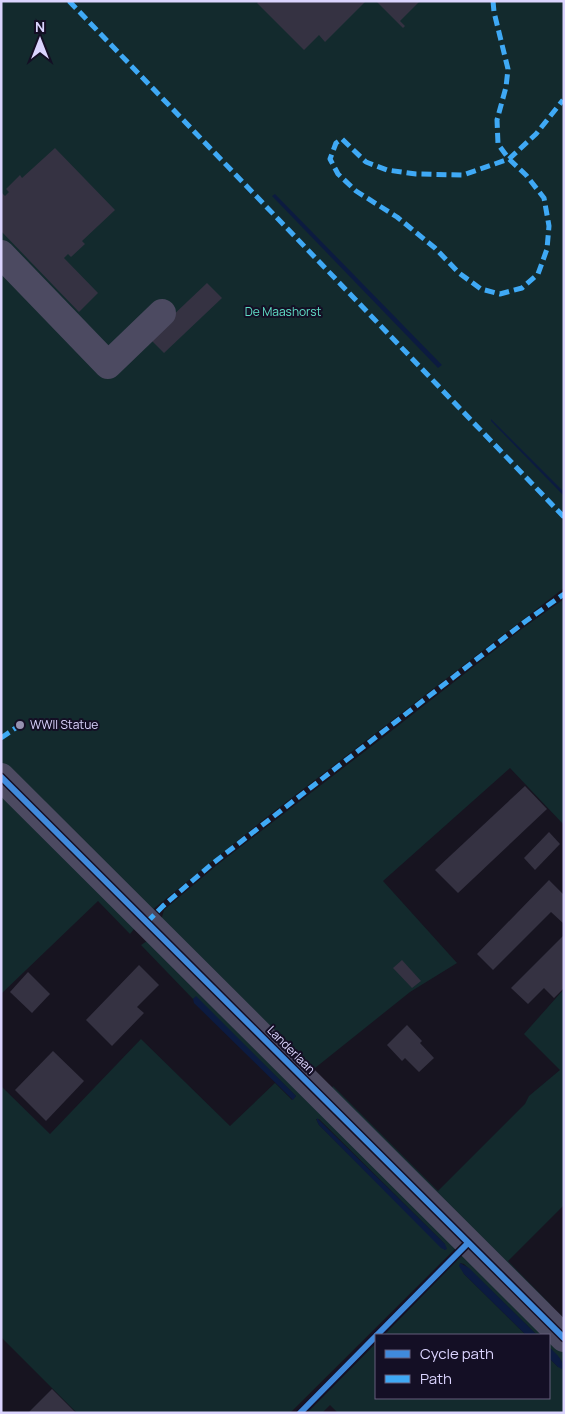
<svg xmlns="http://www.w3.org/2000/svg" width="565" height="1414" viewBox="0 0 565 1414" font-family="Manrope,sans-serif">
	<rect width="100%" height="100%" fill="#171420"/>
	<g fill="#132a2d" fill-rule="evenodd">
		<polygon points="1,1 564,1 564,588 263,820 152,910 1,769"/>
		<polygon points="564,599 564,825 510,768 383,881 457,963 410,992 315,1068 311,1068 159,928 164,910 217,865 390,732 523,628"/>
		<polygon points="1,786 138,924 130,934 98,901 1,994"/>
		<path d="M147 941 458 1246 290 1413H77L1 1337V1086L50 1134 141 1039 230 1126 275 1083 292 1100 296 1096 196 997 193 999 141 945ZM316 1119H319L445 1244V1250L319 1125Z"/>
		<polygon points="564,989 564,1205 508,1261 551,1305 538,1304 331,1090 333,1086 438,1191 525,1104 529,1096 560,1070 524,1034"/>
		<polygon points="464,1253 564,1347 564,1413 338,1413 330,1405 322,1413 307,1413 376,1343 376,1398 549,1398 549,1358 558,1367 562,1362 549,1347 549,1335 537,1335 464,1264 460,1263 464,1274 526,1335 384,1335"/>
	</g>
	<g fill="#0c1b40">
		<polygon points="275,194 442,365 438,368 272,196"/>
		<polygon points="491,419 564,492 564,496 491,421"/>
		<polygon points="196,996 296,1096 293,1100 194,1003 193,999"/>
		<polygon points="317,1118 445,1244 447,1249 445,1250 441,1248 319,1125 317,1121"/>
		<polygon points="460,1263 469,1268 537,1335 526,1335 464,1274 459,1266"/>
		<path d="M549 1347C555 1353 565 1360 562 1369L558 1367 549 1358Z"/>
	</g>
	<g fill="#353242">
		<polygon points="259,1 366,1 325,42 319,35 304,50 257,3"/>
		<polygon points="376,1 420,1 400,21 405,26 403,28"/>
		<polygon points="55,148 115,210 82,241 85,244 71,257 68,254 64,258 98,293 79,312 1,231 1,192 5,196 9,192 6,189 20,175 22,178"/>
		<polygon points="207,283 222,298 164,353 149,338"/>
		<polygon points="525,786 547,809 458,893 435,870"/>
		<polygon points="549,832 560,844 535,870 524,858"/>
		<polygon points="549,880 564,895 564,924 551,912 493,970 477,954"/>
		<polygon points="564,935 564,988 554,998 544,988 528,1004 511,988"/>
		<polygon points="402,960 421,981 412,988 393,968"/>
		<polygon points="139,965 159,985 137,1007 144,1013 112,1046 86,1020"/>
		<polygon points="28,972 50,994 32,1013 10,992"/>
		<polygon points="407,1025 422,1041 420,1043 434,1058 419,1072 405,1058 402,1061 387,1045"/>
		<polygon points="53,1051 84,1081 46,1121 15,1090"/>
		<polygon points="52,1389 76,1413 28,1413"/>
	</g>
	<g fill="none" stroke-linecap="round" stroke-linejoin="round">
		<g stroke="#4c4a61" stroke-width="28">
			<polyline points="1,254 108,365 162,313"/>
			<polyline points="1,777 564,1338"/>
		</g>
		<g stroke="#3fa9f5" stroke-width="5" stroke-dasharray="10 5" stroke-linecap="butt">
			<polyline points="69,1 564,517"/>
			<polyline points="493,1 494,12 508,69 506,87 497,120 498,144 509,159 526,175 544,198 549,226 547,249 538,274 522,288 500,294 481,289 459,273 435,248 397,217 356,191 338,174 330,159 336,143 342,139 366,162 387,170 416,174 463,175 509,159 536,134 563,100"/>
			<polyline points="1,738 20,725"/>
			<polyline points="147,922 163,906 212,864 526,621 564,594"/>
		</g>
		<defs>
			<g id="cycleway">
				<polyline points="1,777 564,1338"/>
				<polyline points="377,1335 468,1243"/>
				<polyline points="300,1413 376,1336"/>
			</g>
		</defs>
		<use href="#cycleway" stroke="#140f25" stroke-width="9"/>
		<use href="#cycleway" stroke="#408adc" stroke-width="6"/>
	</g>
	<circle fill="#9691b0" stroke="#140f25" stroke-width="2" cx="20" cy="725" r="5"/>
	<g text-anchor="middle" stroke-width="4" stroke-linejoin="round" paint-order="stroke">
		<g font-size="12" fill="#60dec6" stroke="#140f25">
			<text x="283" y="316">De Maashorst</text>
		</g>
		<g font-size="12" fill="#dbd4fe" stroke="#140f25" text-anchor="start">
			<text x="30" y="729">WWII Statue</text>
		</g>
		<g font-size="12" fill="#dbd4fe" stroke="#140f25">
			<text transform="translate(291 1050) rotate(45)" y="4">Landerlaan</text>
		</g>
	</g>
	<rect width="565" height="1414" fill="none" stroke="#dbd4fe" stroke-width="5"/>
	<rect x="375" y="1334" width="175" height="65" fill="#140f25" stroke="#645e7c"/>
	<rect x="385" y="1350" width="25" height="8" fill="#408adc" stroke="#645e7c"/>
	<text x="420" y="1359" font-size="15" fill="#dbd4fe">Cycle path</text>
	<rect x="385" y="1375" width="25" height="8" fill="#3fa9f5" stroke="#645e7c"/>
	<text x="420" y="1384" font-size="15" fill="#dbd4fe">Path</text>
	<g transform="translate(40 40)" stroke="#140f25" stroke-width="4" paint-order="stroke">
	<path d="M0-4L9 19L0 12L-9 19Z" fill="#dbd4fe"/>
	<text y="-8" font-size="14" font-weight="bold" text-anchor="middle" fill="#dbd4fe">N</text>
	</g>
</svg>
